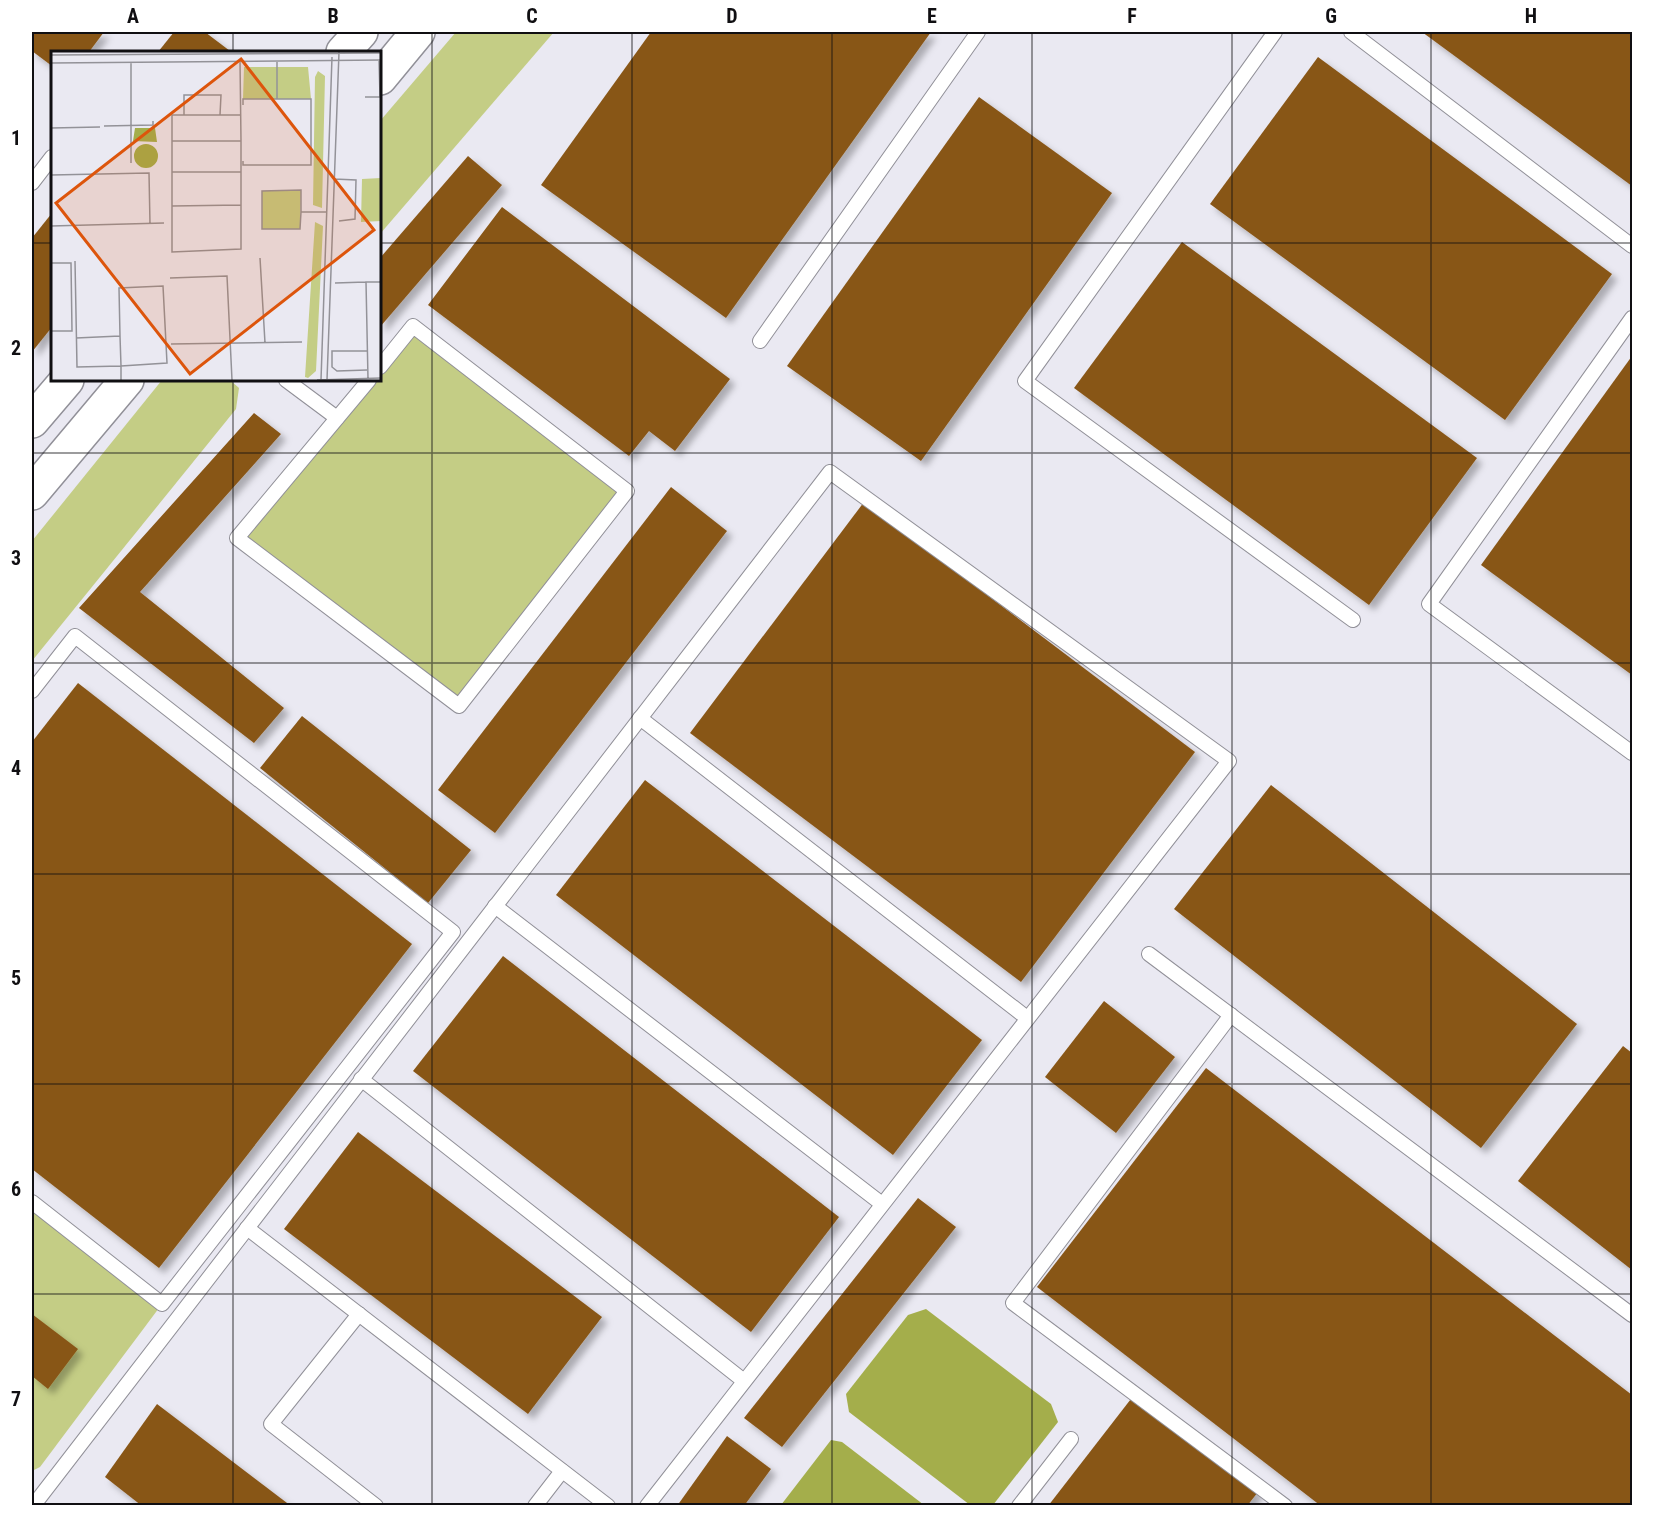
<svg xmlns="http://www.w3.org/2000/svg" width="1664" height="1537" viewBox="0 0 1664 1537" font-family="'Roboto Condensed',sans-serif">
	<defs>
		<filter id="shadow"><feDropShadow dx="5.5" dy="5.5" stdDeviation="3" flood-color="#0004"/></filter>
	</defs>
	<rect width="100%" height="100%" fill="#eae9f2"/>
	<g fill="#c4cd85">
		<polygon points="456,32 554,32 380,234 380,121"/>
		<polygon points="413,326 627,491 459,706 237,538 369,380 380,380 380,367"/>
		<polygon points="162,380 230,380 239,388 236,409 32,661 32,541"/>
		<polygon points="32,1202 162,1304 40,1467 32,1471"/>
	</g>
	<g fill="#a4ae4b">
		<polygon points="926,1309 1051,1404 1058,1422 993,1505 970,1505 849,1412 846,1394 908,1315"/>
		<polygon points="831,1440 842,1442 924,1505 781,1505"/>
	</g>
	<g fill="#885618" filter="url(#shadow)">
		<polygon points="32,32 104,32 89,52 52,52 52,66 32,51"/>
		<polygon points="174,32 205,32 230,51 158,52"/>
		<polygon points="651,32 931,32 726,318 541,185"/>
		<polygon points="1422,32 1632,32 1632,186"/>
		<polygon points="1318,57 1612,274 1505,420 1210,204"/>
		<polygon points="979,97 1112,193 921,461 787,366"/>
		<polygon points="468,156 502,185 380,327 380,258"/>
		<polygon points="502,207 730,379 675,451 649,431 629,456 428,305"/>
		<polygon points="52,213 52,327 32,352 32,238"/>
		<polygon points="1182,242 1477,458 1369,605 1074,388"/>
		<polygon points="1632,356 1632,675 1481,565"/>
		<polygon points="254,413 281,434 140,592 284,708 254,743 79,608"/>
		<polygon points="671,487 727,531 495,833 438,790"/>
		<polygon points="864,502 1195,752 1021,982 690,733"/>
		<polygon points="78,683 412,944 159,1268 32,1169 32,742"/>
		<polygon points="302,716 471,850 428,903 260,768"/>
		<polygon points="645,780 982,1040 893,1155 556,895"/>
		<polygon points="1271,785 1577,1024 1481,1148 1174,909"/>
		<polygon points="503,956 839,1217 751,1332 413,1071"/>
		<polygon points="1104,1001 1175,1057 1116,1133 1045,1077"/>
		<polygon points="1623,1046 1632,1053 1632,1270 1518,1181"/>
		<polygon points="1206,1068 1632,1395 1632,1506 1321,1506 1037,1287"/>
		<polygon points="358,1132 602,1317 528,1414 284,1229"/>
		<polygon points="918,1198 956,1227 782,1447 744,1418"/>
		<polygon points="32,1314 78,1349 48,1389 32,1376"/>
		<polygon points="1134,1395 1258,1492 1247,1506 1048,1506"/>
		<polygon points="157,1404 291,1506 142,1506 105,1477"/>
		<polygon points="727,1436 771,1469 744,1506 677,1506"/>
	</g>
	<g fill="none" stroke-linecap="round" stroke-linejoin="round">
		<defs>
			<g id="service">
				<polyline points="1275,32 1025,381 1353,620"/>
				<polyline points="1351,32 1632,246"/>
				<polyline points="32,183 52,157"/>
				<polyline points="1632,318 1429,604 1632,753"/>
				<polyline points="760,341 978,32"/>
				<polyline points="286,380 337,418"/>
				<polyline points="369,380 237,538 459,706 627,491 413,326 380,367"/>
				<polyline points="32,691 75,636 453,932 162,1304 32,1202"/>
				<polyline points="640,718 1027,1018"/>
				<polyline points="495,906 882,1204"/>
				<polyline points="1149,954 1632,1315"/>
				<polyline points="1231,1015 1013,1303 1285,1506"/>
				<polyline points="361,1079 744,1381"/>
				<polyline points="247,1228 608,1506"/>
				<polyline points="359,1314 271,1424 376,1506"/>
				<polyline points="33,1506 830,472 1229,761 647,1506"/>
				<polyline points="535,1506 562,1471"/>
				<polyline points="1019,1506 1071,1439"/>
			</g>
			<g id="tertiary">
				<polyline points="343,52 361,32"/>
				<polyline points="380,78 418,32"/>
				<polyline points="32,421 67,380"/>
				<polyline points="32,493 127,380"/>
			</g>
		</defs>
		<use href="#service" stroke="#919098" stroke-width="16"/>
		<use href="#tertiary" stroke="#919098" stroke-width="36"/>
		<use href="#service" stroke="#fff" stroke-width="14"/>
		<use href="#tertiary" stroke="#fff" stroke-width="33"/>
	</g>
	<path fill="none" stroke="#100f12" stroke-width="1.5" stroke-opacity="0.55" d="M233 32V52M432 32V1506M632 32V1506M832 32V1506M1032 32V1506M1232 32V1506M1431 32V1506M32 243H52M380 243H1632M233 380V1506M32 453H1632M32 663H1632M32 874H1632M32 1084H1632M32 1294H1632"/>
	<g transform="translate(51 51)">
		<rect width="330" height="330" fill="#eae9f2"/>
		<path d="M193 16H257L260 48H192ZM267 20 274 25 271 157 262 154 264 26ZM330 127V170L310 171 311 128ZM250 139 249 178H211V140ZM264 171 272 175 265 320 257 327 254 326Z" fill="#c4cd85"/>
		<path d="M84 77H104L106 91 82 90ZM83 105a12 12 0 1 1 24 0a12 12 0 1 1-24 0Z" fill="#a4ae4b"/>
		<path fill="none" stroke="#939298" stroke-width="1.5" d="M0 4 330 2M189 10 190 90V198L121 201V64H189M0 12 330 9M314 46H329L328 9M192 54V48H226M133 64V44H170L169 64M53 75 102 74V70M0 77 49 76M121 90H190M192 110V114H260V48H226V10M80 112V11M121 121H190M0 124 98 122 99 173M283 128 305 129 304 168 288 170M121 155 190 154M250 161 249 178H211V140L250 139V161H276M0 175 113 172M209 207 214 292M24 210 26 316 70 315 116 312 112 235 68 237 69 285 70 315V329M0 212H20L21 280H0M119 227 176 225 181 329M284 232 315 231M25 287 69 285M120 293 251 291M316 300H281V316L286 320 316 319M317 328 315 231H330M266 329 330 327M270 329 281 6M276 329 288 1"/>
		<path fill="#dd550c" fill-opacity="0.15" stroke="#dd550c" stroke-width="3" d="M190 8 323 179 139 323 5 152Z"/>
		<rect width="330" height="330" fill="none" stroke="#100f12" stroke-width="3"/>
	</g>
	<rect width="1664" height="1537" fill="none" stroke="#ffffff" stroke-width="66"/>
	<rect x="33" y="33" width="1598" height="1471" fill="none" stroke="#100f12" stroke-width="2"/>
	<g font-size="20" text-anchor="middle" font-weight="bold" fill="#100f12">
		<text x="133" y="23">A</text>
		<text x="333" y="23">B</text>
		<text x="532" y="23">C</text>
		<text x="732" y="23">D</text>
		<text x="932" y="23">E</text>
		<text x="1132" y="23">F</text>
		<text x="1331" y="23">G</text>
		<text x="1531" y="23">H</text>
		<text x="16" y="145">1</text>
		<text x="16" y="355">2</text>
		<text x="16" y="565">3</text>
		<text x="16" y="775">4</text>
		<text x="16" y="985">5</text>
		<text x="16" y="1196">6</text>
		<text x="16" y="1406">7</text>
	</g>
</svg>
